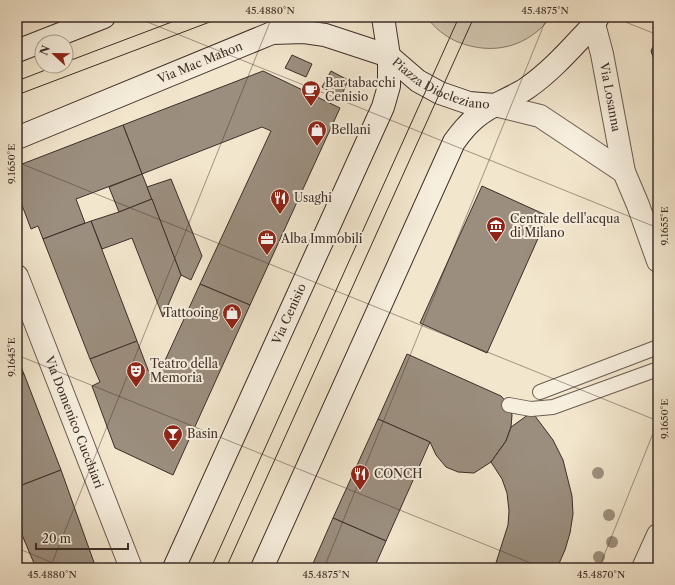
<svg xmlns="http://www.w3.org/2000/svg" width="675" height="585" viewBox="0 0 675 585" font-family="'Libre Caslon Text',serif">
	<rect width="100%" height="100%" fill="#f2e6cd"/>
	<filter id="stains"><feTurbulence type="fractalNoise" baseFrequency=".005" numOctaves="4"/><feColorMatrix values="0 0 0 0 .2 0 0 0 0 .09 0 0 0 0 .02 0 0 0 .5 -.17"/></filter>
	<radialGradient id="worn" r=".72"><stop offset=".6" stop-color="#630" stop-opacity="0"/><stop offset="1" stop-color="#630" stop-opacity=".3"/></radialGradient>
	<path fill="#d3c7b1" stroke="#887a6c" d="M427 17H551C528 47 493 56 458 42 446 37 434 28 427 17Z"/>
	<g fill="#9b8e7e" stroke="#3d2e28">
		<polygon points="658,36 658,71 651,51"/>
		<polygon points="292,55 312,64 306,77 285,68"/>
		<polygon points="263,71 340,108 250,305 200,284 271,131 262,127 142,174 123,125"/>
		<polygon points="331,71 348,80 341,97 322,87"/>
		<polygon points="123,125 142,174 76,199 85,223 43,239 38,226 31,229 17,192 17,166"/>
		<polygon points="142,174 152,199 119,212 109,187"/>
		<polygon points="171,179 202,256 191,280 181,275 147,187"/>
		<polygon points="482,186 548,216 487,353 420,323"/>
		<polygon points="152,199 181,275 163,317 132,238 102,249 91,221 119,212"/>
		<polygon points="91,221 137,341 90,359 43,239"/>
		<polygon points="200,284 250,305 173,475 115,448 92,386 100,382 90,359 137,341 150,375 157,378"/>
		<polygon points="407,354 501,396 509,405 512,415 511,427 506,441 491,462 474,473 458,472 446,467 436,455 430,442 378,419"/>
		<polygon points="17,357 24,374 17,377"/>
		<polygon points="24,374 61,470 17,487 17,377"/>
		<polygon points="532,412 553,440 563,460 572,496 573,514 570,533 565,550 557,568 501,568 495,566 508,525 509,511 507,493 502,479 491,462 506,441 511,427"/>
		<polygon points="378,419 430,442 386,541 333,518"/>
		<polygon points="61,470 96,568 36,568 17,523 17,487"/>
		<polygon points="333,518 386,541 374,568 311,568"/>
	</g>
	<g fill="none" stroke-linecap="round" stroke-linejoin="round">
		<defs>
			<g id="lane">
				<polyline points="540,392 658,347"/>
				<polyline points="509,405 531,409 553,407 658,369"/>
			</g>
			<g id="street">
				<path id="s1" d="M594 24 602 54 624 172 638 205 658 261"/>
				<polyline points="495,105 540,116 624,172"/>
				<path id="s2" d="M17 276 131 568"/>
				<polyline points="643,568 658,535"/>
			</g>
			<g id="secondary">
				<polyline points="17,51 104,17"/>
				<path id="s3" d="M17 138 272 33 304 32 325 35 389 56 418 81 440 93 469 103 495 105"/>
				<path id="s4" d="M174 568 383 107 389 86V56L383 17"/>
				<path d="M262 568 454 142C469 121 480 112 503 101 511 97 520 93 527 88 553 70 573 46 594 24L598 17"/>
			</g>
		</defs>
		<use href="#lane" stroke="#6a5c51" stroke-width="16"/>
		<use href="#street" stroke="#6a5c51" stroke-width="24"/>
		<use href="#secondary" stroke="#3d2e28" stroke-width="24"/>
		<use href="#lane" stroke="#f7efde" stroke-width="14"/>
		<use href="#street" stroke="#f7efde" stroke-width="22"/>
		<use href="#secondary" stroke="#f7efde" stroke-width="22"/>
		<g stroke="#3d2e28" stroke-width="1">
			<polyline points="66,62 185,17"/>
			<polyline points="17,81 56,66"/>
			<polyline points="17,95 223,17"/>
			<polyline points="211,568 459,17"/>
			<polyline points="226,568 474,17"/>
		</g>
	</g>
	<g fill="#9f9281">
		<circle cx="598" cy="473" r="6"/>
		<circle cx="609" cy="515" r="6"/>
		<circle cx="612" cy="542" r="6"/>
		<circle cx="599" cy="557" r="6"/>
	</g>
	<path fill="none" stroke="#3d2e28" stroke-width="1" stroke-opacity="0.45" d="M135 17 658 228M613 17 658 35M17 162 658 421M17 355 543 568M17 548 65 568M50 568 272 17M324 568 547 17M599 568 658 421"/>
	<defs>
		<symbol id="cafe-pin" viewBox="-11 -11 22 30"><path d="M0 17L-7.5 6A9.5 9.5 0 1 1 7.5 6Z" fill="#8f2418" stroke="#f7efde"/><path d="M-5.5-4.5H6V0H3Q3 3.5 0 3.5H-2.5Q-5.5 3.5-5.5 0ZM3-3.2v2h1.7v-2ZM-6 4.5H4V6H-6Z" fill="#fff"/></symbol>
		<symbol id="shop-pin" viewBox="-11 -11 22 30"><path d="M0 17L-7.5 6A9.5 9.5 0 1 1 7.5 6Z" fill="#8f2418" stroke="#f7efde"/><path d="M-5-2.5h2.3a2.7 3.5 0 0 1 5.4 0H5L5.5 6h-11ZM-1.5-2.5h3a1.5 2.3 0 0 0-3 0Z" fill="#fff"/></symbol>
		<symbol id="restaurant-pin" viewBox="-11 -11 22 30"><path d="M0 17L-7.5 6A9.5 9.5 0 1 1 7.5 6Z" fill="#8f2418" stroke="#f7efde"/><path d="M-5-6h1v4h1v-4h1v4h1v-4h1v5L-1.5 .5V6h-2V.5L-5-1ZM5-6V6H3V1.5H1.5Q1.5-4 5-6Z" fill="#fff"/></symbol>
		<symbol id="museum-pin" viewBox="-11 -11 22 30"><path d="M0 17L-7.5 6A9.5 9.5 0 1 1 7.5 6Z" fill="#8f2418" stroke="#f7efde"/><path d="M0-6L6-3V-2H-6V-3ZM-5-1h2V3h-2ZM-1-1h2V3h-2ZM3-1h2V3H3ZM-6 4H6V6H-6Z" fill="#fff"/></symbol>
		<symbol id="office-pin" viewBox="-11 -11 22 30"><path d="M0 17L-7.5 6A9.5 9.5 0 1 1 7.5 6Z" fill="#8f2418" stroke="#f7efde"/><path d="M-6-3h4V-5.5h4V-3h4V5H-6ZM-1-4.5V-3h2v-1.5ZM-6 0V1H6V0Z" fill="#fff"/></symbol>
		<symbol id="theatre-pin" viewBox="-11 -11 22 30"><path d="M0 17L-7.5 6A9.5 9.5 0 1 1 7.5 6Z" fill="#8f2418" stroke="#f7efde"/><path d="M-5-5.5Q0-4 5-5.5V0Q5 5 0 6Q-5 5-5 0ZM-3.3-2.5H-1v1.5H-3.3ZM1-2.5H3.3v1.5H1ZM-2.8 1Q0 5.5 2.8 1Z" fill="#fff"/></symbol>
		<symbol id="bar-pin" viewBox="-11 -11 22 30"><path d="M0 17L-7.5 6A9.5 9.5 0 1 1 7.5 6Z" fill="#8f2418" stroke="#f7efde"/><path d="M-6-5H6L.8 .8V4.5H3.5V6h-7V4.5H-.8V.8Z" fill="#fff"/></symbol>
	</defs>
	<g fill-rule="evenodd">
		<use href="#cafe-pin" x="300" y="79" width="22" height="30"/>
		<use href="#shop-pin" x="306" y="119" width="22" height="30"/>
		<use href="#restaurant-pin" x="269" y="187" width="22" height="30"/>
		<use href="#museum-pin" x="485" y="215" width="22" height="30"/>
		<use href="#office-pin" x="256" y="228" width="22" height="30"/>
		<use href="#shop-pin" x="221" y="302" width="22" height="30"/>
		<use href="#theatre-pin" x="125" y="360" width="22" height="30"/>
		<use href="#bar-pin" x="162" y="423" width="22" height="30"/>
		<use href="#restaurant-pin" x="349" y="463" width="22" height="30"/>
	</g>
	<g text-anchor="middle" stroke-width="4" stroke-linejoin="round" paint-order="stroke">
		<g font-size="12" fill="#3d2e28" stroke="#f7efde">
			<text dy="4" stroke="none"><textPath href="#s3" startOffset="198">Via Mac Mahon</textPath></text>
			<text dy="4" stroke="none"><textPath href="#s3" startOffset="457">Piazza Diocleziano</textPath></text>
			<text dy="4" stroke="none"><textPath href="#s1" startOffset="75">Via Losanna</textPath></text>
			<text dy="4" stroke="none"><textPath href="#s4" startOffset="279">Via Cenisio</textPath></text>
			<text dy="4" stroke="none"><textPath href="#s2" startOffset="157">Via Domenico Cucchiari</textPath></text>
		</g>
		<g font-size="12" fill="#3d2e28" stroke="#f7efde" text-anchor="start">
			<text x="325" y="87">Bar tabacchi<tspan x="325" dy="14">Cenisio</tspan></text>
			<text x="331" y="134">Bellani</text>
			<text x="294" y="202">Usaghi</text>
			<text x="510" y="223">Centrale dell'acqua<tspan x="510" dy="14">di Milano</tspan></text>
			<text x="281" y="243">Alba Immobili</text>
			<text x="218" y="317" text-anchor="end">Tattooing</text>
			<text x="150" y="368">Teatro della<tspan x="150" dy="14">Memoria</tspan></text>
			<text x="187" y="438">Basin</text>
			<text x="374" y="478">CONCH</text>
		</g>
	</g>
	<rect width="675" height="585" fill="none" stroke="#f2e6cd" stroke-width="44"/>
	<g transform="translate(54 54) rotate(292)"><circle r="19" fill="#f7efde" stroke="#ada295"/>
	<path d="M0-3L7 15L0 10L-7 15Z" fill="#8f2418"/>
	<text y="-6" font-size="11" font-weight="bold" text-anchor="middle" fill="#3d2e28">N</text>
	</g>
	<path d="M36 543v6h92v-6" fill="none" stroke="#3d2e28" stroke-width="2"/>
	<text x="42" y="543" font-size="12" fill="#3d2e28" stroke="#f7efde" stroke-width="3" paint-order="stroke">20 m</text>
	<rect x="22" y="22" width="631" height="541" fill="none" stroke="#3d2e28" stroke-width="1.5"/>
	<g font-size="10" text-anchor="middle" fill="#3d2e28">
		<text x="270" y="14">45.4880°N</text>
		<text x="545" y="14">45.4875°N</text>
		<text transform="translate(11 164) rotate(-90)" y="4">9.1650°E</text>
		<text transform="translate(664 226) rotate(-90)" y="4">9.1655°E</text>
		<text transform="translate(11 357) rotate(-90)" y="4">9.1645°E</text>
		<text transform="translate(664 419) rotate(-90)" y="4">9.1650°E</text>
		<text x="52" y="578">45.4880°N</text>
		<text x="326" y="578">45.4875°N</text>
		<text x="601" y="578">45.4870°N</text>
	</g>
	<rect width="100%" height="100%" filter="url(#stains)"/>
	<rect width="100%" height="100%" fill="url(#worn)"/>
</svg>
